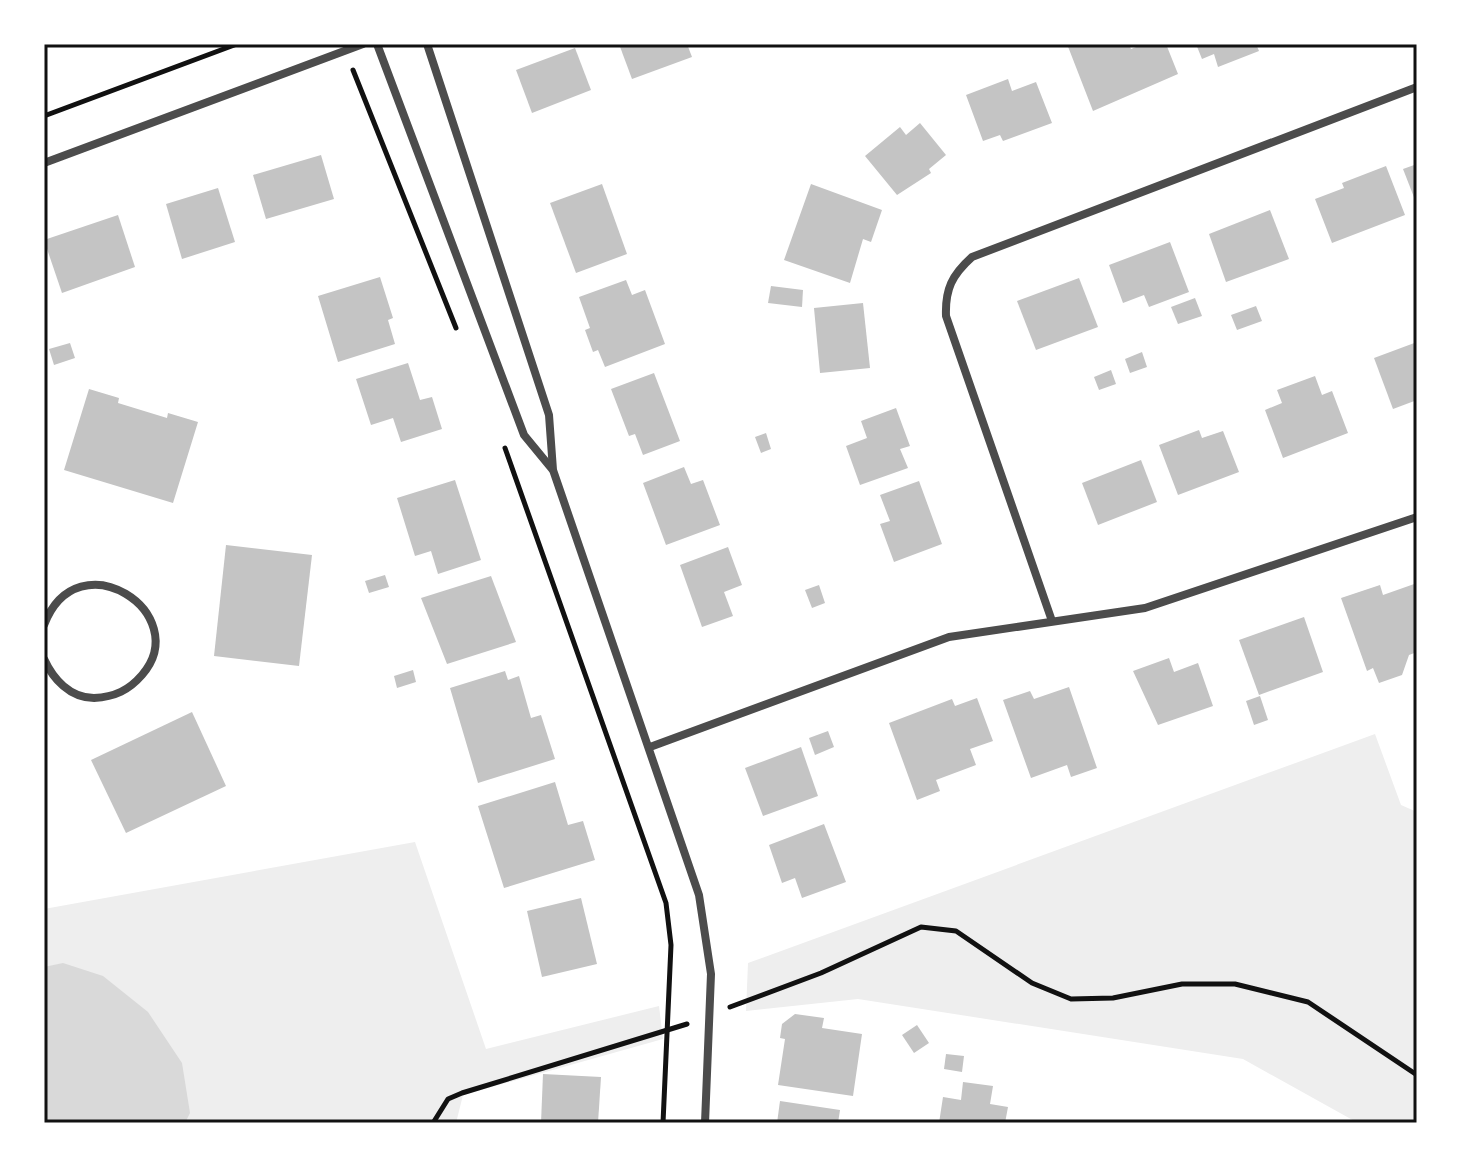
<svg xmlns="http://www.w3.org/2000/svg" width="1461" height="1167" viewBox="0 0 1461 1167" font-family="'Roboto Serif',serif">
	<rect width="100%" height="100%" fill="#fff"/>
	<g fill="#eee">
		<polygon points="1375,734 1401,805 1417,812 1417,1123 1358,1123 1243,1059 858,999 746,1011 748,963"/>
		<polygon points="415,842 486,1049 659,1006 663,1039 463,1095 456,1123 44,1123 44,909"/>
	</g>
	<polygon fill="#d9d9d9" points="63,963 103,976 148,1012 182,1063 190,1113 185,1123 44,1123 44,967"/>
	<g fill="#c4c4c4">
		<polygon points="619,44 687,44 692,57 632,79"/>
		<polygon points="1067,44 1129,44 1131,49 1144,44 1166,44 1178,74 1093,111"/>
		<polygon points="1196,44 1256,44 1259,51 1218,67 1214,54 1202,59"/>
		<polygon points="575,48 591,90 532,113 516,70"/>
		<polygon points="1008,79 1012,91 1036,82 1052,123 1003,141 1000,135 983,141 966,95"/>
		<polygon points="920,123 946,155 929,169 931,173 897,195 865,156 900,127 906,135"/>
		<polygon points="321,155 334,199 266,219 253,175"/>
		<polygon points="1417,164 1417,205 1403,169"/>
		<polygon points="1386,166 1405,215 1332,243 1315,199 1344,188 1342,183"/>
		<polygon points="602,184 627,254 576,273 550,203"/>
		<polygon points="811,184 882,210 871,242 863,239 850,283 784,260"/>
		<polygon points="218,188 235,242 182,259 166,204"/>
		<polygon points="1270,210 1289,259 1226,282 1209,234"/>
		<polygon points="118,215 135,267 62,293 44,240"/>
		<polygon points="1170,242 1189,292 1149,307 1144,295 1123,303 1109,265"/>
		<polygon points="380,277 393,318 388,320 395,344 338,362 318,296"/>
		<polygon points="1079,278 1098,327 1036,350 1017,301"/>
		<polygon points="626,280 632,295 645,290 665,344 605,367 598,350 593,352 585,330 590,328 579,297"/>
		<polygon points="771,286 803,290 802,307 768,303"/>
		<polygon points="1195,298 1202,316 1178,324 1171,307"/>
		<polygon points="863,303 870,368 820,373 814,308"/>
		<polygon points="1256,306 1262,321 1237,330 1231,315"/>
		<polygon points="1417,342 1417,400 1393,409 1374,358"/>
		<polygon points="70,343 75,358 54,365 49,349"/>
		<polygon points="1142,352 1147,367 1130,373 1125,359"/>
		<polygon points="408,363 420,400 432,397 442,429 401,442 393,418 371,425 356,379"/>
		<polygon points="1111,370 1116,384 1099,390 1094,377"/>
		<polygon points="654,373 680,441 643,455 635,434 629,436 611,389"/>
		<polygon points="1315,376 1322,395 1332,391 1348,433 1283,458 1265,410 1282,403 1277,390"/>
		<polygon points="89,389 119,398 118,403 167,418 168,413 198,422 173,503 64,470"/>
		<polygon points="896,408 910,446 900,449 908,468 860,485 846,446 867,438 861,421"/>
		<polygon points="1199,430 1202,438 1223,431 1239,472 1178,495 1159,445"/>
		<polygon points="766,433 771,449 761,453 755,437"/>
		<polygon points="1141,460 1157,502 1098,525 1082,483"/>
		<polygon points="684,467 691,484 703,480 720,525 666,545 643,483"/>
		<polygon points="455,480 481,560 438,574 431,551 415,556 397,498"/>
		<polygon points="919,481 942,544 894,562 880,524 890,521 880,495"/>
		<polygon points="226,545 312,555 299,666 214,656"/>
		<polygon points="728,547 742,585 724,592 733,616 702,627 680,565"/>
		<polygon points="385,575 389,587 369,593 365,581"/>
		<polygon points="491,576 516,642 447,664 421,598"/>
		<polygon points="1417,583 1417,652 1409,655 1402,675 1379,683 1373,668 1367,671 1341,598 1380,585 1383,595"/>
		<polygon points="819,585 825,603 812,608 805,590"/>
		<polygon points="1304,617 1323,672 1259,695 1239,640"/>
		<polygon points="1169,658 1174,672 1198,663 1213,706 1158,725 1133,671"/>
		<polygon points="413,670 416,682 397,688 394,676"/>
		<polygon points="505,671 508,680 519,676 531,718 541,715 555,759 478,783 450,688"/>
		<polygon points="1069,687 1097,768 1071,777 1067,765 1031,778 1003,700 1030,691 1034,699"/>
		<polygon points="1260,696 1268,720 1254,725 1246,701"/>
		<polygon points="977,698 993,741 970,749 976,765 936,780 940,791 917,800 889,723 952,699 955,706"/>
		<polygon points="192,712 226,786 126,833 91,760"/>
		<polygon points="828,731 834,747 815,755 809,738"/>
		<polygon points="801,747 818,796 763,816 745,768"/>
		<polygon points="555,782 568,825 583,821 595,860 504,888 478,806"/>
		<polygon points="824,824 846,882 802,898 795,878 782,883 769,845"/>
		<polygon points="581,898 597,964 542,977 527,911"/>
		<polygon points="795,1014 824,1018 822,1028 862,1034 853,1096 778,1085 785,1039 780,1038 782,1024"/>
		<polygon points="917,1025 929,1043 914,1053 902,1035"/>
		<polygon points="946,1054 964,1056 962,1072 944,1069"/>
		<polygon points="543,1074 601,1077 598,1123 541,1123"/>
		<polygon points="963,1082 993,1086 990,1104 1008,1107 1005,1123 939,1123 943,1097 961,1100"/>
		<polygon points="780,1101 840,1110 838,1123 777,1123"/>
	</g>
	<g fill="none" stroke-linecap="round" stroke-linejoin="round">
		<g stroke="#111" stroke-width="5">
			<polyline points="353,70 456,328"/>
			<polyline points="44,116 237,44"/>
			<polyline points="505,448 666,903 671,945 663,1123"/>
			<polyline points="730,1007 821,973 921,927 956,931 1032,983 1071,999 1113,998 1182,984 1235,984 1308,1002 1417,1075"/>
			<polyline points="433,1123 448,1099 462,1093 687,1024"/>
		</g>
		<g stroke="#4c4c4c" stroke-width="8">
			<polyline points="377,44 524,435 552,469"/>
			<polyline points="427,44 549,415 553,470 699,895 711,974 705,1123"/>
			<polyline points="44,163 363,44"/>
			<path d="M1052 621 946 316C945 289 952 275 972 257L1417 87"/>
			<path d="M44 625C78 536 195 614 142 675 129 690 115 697 94 698 70 698 53 679 44 659"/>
			<polyline points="650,747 949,637 1145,608 1417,517"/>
		</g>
	</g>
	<rect width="1461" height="1167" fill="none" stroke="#ffffff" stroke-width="92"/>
	<rect x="46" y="46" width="1369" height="1075" fill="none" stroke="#111" stroke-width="3"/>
</svg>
